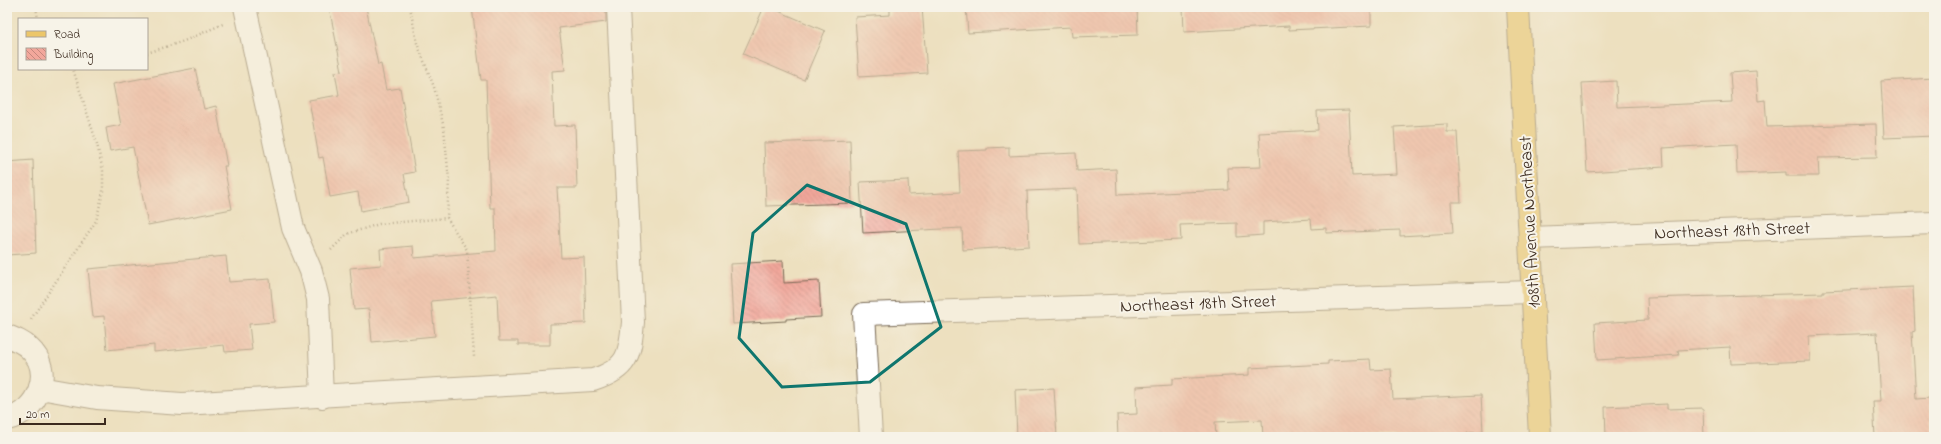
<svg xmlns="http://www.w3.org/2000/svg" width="1941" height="444" viewBox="0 0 1941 444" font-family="'Indie Flower',sans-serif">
	<defs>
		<pattern id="building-back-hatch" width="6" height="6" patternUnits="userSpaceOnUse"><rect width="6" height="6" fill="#f2a79b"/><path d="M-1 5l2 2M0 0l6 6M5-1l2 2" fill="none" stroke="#c5887e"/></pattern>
	</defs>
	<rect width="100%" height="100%" fill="#f7f3e8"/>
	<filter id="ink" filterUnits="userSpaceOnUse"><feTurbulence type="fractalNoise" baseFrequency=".025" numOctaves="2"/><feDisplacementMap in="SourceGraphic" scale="8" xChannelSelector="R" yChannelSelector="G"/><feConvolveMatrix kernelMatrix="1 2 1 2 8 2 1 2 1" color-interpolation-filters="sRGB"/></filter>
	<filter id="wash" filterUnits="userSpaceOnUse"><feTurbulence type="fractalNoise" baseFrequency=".012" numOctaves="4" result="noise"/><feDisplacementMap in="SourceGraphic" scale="16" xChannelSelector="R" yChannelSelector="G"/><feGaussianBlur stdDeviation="0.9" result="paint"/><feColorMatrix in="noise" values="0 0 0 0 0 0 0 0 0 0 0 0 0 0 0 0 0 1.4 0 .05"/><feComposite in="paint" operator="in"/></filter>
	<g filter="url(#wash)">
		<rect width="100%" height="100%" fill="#ede0bf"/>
		<g id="blocks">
			<g fill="url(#building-back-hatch)">
				<polygon points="329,7 366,7 378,65 381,64 386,90 400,88 415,172 404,174 409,202 361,211 358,192 330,197 323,157 319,158 309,100 339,95 335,72 342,71"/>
				<polygon points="472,7 606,7 606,22 559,28 565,70 552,71 554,126 575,125 577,188 557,188 561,258 584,257 586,323 550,324 550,345 518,345 518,341 499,341 497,295 431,301 435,336 372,342 369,309 354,310 350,268 381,265 380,249 413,246 414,258 496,251 495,208 490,208 486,80 481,80"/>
				<polygon points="764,7 769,7 825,31 804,80 743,54"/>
				<polygon points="890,7 922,7 927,73 859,77 855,17 890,15"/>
				<polygon points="966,7 1137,7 1138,35 1072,37 1071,27 968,33"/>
				<polygon points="1183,7 1371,7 1371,26 1289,30 1289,26 1184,32"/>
				<polygon points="195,68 204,109 216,106 227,166 224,166 232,209 148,225 133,147 110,151 106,128 121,125 113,84"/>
				<polygon points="1756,71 1758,101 1765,100 1767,127 1876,124 1877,157 1818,158 1819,176 1786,176 1786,172 1737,174 1736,144 1663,148 1664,167 1587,172 1582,83 1616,81 1617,107 1732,102 1730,73"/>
				<polygon points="1934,78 1934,136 1884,138 1881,81"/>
				<polygon points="1349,110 1352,176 1397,174 1394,127 1447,124 1447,132 1457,132 1461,202 1451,202 1453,233 1400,236 1400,230 1326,233 1326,228 1312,229 1311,219 1263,222 1263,235 1237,237 1237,223 1180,225 1181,240 1079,244 1077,189 1027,191 1029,246 963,250 962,228 863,233 860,182 908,180 909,195 960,192 958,151 987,150 987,148 1009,147 1009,156 1076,153 1077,171 1116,169 1117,195 1229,190 1228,168 1261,167 1259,133 1318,130 1317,111"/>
				<polygon points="850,140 852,203 766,206 764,143"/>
				<polygon points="33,160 36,253 7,255 7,162"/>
				<polygon points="226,256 229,282 270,279 274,322 249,324 252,350 225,352 224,345 154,352 154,345 107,350 104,316 93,317 88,269"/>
				<polygon points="783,261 784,283 819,281 821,317 786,319 786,321 733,324 730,264"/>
				<polygon points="1913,287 1915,331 1912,332 1916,399 1930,398 1932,437 1875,437 1873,401 1881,401 1877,333 1809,336 1810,361 1731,364 1730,347 1678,350 1679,355 1597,360 1595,323 1648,320 1647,298 1823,293 1823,291"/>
				<polygon points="1370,359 1371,370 1391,369 1393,399 1481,395 1483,432 1467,433 1467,437 1263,437 1262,420 1215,422 1216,437 1118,437 1117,415 1137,414 1136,387 1172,385 1172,379 1249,375 1249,368 1328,364 1328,361"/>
				<polygon points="1054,388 1057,437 1017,437 1015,390"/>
				<polygon points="1667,404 1667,409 1703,408 1704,437 1649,437 1648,435 1606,437 1605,407"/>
			</g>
		</g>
	</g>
	<g filter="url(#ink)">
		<use href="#blocks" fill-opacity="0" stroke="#796a56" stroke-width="1"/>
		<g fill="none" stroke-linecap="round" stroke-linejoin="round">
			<defs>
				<g id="minor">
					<polyline points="245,7 293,228 311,271 318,299 322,397"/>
					<polyline points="1530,238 1934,223"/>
					<path d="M7 336C15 339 23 342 29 348 55 371 38 412 7 419"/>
					<path d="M40 388 97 398 182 404 593 380C628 369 630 355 633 322L618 7"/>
					<polyline points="871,437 864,314 1533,292"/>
				</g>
				<polyline id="major" points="1518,7 1540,437"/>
			</defs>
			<use href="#minor" stroke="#796a56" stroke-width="24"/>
			<use href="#major" stroke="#796a56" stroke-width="24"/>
			<g stroke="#796a56" stroke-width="2.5" stroke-dasharray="1 3" stroke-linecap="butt">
				<polyline points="36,7 38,19"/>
				<polyline points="410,7 417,43 434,87 444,128 449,180 447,218"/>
				<polyline points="147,53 184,41 223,24"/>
				<polyline points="331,250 347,234 379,224 447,218 467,250 474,357"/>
				<polyline points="31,319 96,221 103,192 103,171 97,144 73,69"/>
			</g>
			<use href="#minor" stroke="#fff" stroke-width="22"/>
			<use href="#major" stroke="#ecc669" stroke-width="22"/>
		</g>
	</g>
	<path d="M0 0H1941V444H0ZM807 185 906 224 941 327 870 382 782 387 739 338 753 233Z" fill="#ede0bf" fill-opacity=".55" fill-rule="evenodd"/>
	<path fill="none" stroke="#0f766e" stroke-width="3" stroke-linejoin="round" d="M807 185 906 224 941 327 870 382 782 387 739 338 753 233Z"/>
	<g text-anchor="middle" stroke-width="4" stroke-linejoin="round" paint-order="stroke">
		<g font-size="18" fill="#3b2a1e" stroke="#f7f3e8">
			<text transform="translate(1529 222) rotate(-93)" y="6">108th Avenue Northeast</text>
			<text transform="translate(1732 230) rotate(-2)" y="6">Northeast 18th Street</text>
			<text transform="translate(1198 303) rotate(-2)" y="6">Northeast 18th Street</text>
		</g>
	</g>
	<rect width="1941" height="444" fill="none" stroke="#f7f3e8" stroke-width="24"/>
	<rect x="18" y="18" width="130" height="52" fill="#f7f3e8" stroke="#aca397"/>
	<rect x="26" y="31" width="20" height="6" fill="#ecc669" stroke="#aca397"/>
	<text x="54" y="38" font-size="12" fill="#3b2a1e">Road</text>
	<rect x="26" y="48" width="20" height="12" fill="url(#building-back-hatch)" stroke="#aca397"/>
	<text x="54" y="58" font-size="12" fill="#3b2a1e">Building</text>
	<path d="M20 418v6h85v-6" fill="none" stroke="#3b2a1e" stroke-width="2"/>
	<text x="26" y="418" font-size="12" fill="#3b2a1e" stroke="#f7f3e8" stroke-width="3" paint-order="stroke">20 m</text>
</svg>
